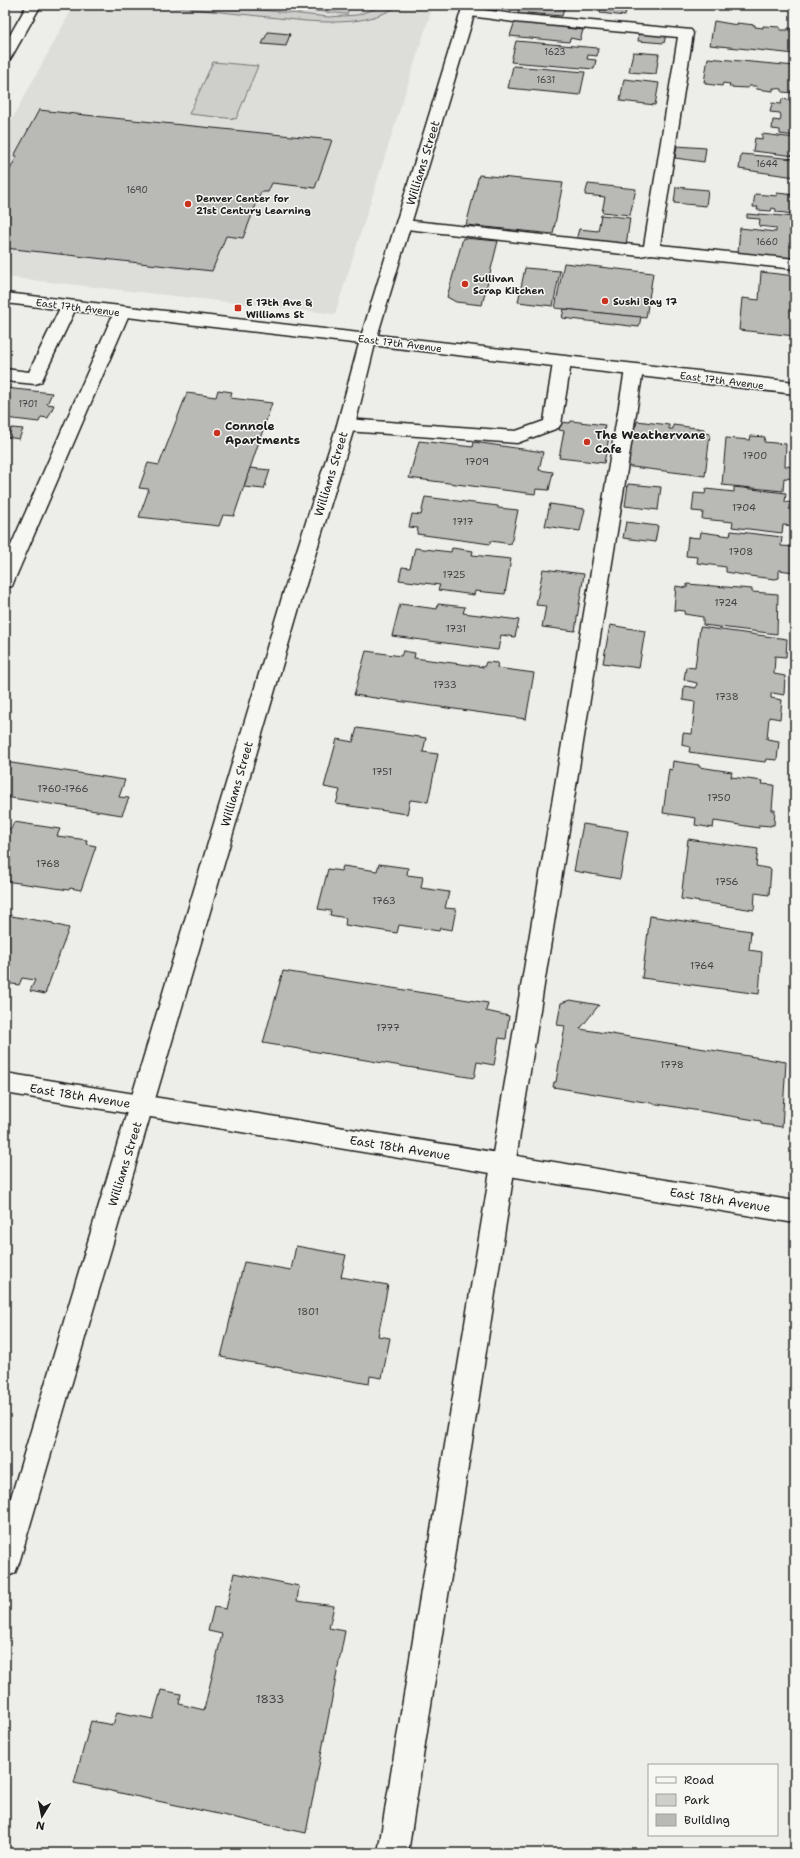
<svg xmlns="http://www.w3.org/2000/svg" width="800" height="1858" viewBox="0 0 800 1858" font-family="'Shantell Sans',sans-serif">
	<rect width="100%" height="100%" fill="#edede9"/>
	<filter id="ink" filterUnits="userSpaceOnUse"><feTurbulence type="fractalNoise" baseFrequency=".025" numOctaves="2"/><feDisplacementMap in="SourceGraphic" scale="8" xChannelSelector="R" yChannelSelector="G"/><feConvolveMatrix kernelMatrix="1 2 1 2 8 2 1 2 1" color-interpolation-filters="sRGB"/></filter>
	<g filter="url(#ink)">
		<polygon fill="#ddddda" points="74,5 433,5 335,314 5,277 5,132"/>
		<g fill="#cececb" stroke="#757574">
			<path d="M155 5H212L329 17 357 15 386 5H399C372 24 337 23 306 21Z"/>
			<polygon points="249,5 350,5 347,14"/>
			<polygon points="213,62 258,66 236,119 189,114"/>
		</g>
		<g fill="#b9b9b6" stroke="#1c1c1c">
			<polygon points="520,5 565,5 562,16 527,13 527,15 518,14"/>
			<polygon points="602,5 627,5 625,16 600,13"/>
			<polygon points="515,21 567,26 566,28 583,30 580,40 570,38 569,42 510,36"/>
			<polygon points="714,21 737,25 737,23 755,25 755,27 763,28 763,26 780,27 780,30 788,30 788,28 795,29 795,54 710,45"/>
			<polygon points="268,32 290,34 286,46 262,44"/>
			<polygon points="639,33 666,35 664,43 638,41"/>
			<polygon points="516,41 598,48 597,56 588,55 587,59 596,60 594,69 511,62"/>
			<polygon points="633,52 659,54 656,74 629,72"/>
			<polygon points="708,58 795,66 795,93 782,92 782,89 773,88 773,91 756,89 757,86 749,86 748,88 729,87 730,84 723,83 722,86 706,84 706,82 704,82"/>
			<polygon points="513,66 585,72 580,95 508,88"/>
			<polygon points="624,79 659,83 655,105 620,101"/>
			<polygon points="782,99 795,101 795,136 780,134 780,130 772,129 773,120 780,121 781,116 780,113 770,112 772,103 781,104"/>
			<polygon points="39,110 113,118 332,140 315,188 272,183 268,192 261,192 243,238 226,236 212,271 5,248 5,179 17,156 14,156"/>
			<polygon points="762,134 795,138 795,156 753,151 755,138 762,139"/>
			<polygon points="677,146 706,148 704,162 675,158"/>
			<polygon points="741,154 795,159 795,177 739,169"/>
			<polygon points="479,175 563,183 553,234 466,225"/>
			<polygon points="588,184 636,189 630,215 602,212 605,197 585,195"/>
			<polygon points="676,187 708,190 706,206 674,203"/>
			<polygon points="777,193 795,195 795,214 776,212 776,209 772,208 771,211 757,210 758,207 753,207 755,194 777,196"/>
			<polygon points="747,214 759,215 759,214 795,217 795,259 738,253 740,228 776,232 776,228 759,226 760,219 747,218"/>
			<polygon points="601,215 630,218 626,245 576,240 579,229 598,231"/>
			<polygon points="463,238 498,241 482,305 456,302 447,297"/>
			<polygon points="564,263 653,273 646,318 555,308"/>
			<polygon points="525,268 560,271 553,306 518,302"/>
			<polygon points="761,272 795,276 795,336 739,330 742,298 759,300"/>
			<polygon points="564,309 641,317 639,327 562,318"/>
			<polygon points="5,388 52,393 47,404 54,405 48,418 41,417 39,422 5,418"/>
			<polygon points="218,390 232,392 230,398 272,403 234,516 223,515 219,526 139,517 149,489 139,488 148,463 159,465 187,393 216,397"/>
			<polygon points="571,421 605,425 604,433 607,434 607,437 609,437 604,463 559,458 564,431 559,430 560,422 570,423"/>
			<polygon points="637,421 669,425 669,429 673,429 673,425 704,429 704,433 710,434 705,476 624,466 631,425 636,426"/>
			<polygon points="12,428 23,429 19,439 7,437"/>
			<polygon points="751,436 765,437 764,442 786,444 785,466 795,467 795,479 784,478 783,491 722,485 726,438 750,440"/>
			<polygon points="419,441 473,447 474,442 543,452 539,470 553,472 549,490 536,489 535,494 409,478"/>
			<polygon points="250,468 270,470 264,489 244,487"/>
			<polygon points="628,484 661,487 658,510 625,506"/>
			<polygon points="734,487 786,493 785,502 795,503 795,526 783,525 782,533 732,527 733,522 702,519 703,512 692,511 694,493 705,494 706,489 734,492"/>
			<polygon points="425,497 498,506 498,508 518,510 511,544 491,541 490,544 417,534 418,528 409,527 412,514 421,515"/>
			<polygon points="550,504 585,509 580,531 545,526"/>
			<polygon points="626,522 658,526 655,542 623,538"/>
			<polygon points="731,531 782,537 781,546 795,547 794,572 779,570 779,578 775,579 749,576 726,572 726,567 697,563 698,557 686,556 688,537 700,538 701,532 730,536"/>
			<polygon points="415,548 451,552 452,548 473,551 472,555 511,559 505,594 475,591 474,595 438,590 440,585 399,580 402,567 410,568"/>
			<polygon points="543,569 584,574 575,631 542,627 546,606 536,605"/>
			<polygon points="687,584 752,589 752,592 778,594 777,634 703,625 703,617 684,614 685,611 674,610 676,586 687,588"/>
			<polygon points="400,604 437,609 438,604 465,607 463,613 519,620 515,637 501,635 498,650 392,636"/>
			<polygon points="610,625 645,631 639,668 603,663"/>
			<polygon points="700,627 787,639 786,657 775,656 774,674 785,676 784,695 773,693 771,694 771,698 782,700 780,719 769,717 767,739 779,741 777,760 766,759 765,762 689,752 690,747 682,745 683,733 692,734 695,702 683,700 684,686 696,688 697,683 684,680 686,667 695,668"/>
			<polygon points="366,651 401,656 403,651 415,653 414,658 484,667 486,662 498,663 497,668 534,673 526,719 354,695"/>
			<polygon points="357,728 426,738 423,752 438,754 428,802 410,800 407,814 336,804 340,790 324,787 337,739 353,742"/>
			<polygon points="673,761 699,765 699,767 732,772 731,777 763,781 762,784 774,785 772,810 775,810 774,825 771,825 771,826 759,825 759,828 714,821 713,828 695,825 696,818 663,813 669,769 672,770"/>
			<polygon points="5,762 125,780 119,797 129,798 122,815 5,797"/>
			<polygon points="14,822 60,829 57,836 87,840 86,844 96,846 81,890 70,888 69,890 5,881 5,828 11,829"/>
			<polygon points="583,824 628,831 620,879 574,871"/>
			<polygon points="688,839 758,849 756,866 771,869 769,895 755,893 754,910 681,899"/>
			<polygon points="379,864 408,868 407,875 423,877 421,888 449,892 445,908 456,909 452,930 440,928 439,931 399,925 397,933 345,925 346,918 330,915 331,911 318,909 328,869 341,871 343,866 377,871"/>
			<polygon points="5,915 53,923 53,924 69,928 45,994 30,991 35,980 22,978 19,985 5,983"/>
			<polygon points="650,916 751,931 749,950 762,952 759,994 642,978"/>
			<polygon points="283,971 488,1003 486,1011 509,1016 506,1039 499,1038 494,1065 477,1062 474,1078 263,1043"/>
			<polygon points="570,1000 599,1005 580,1029 786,1062 782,1127 761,1124 761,1121 553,1087 554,1082 556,1082 565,1026 557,1025 561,1003"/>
			<polygon points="296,1246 346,1255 341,1277 388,1285 378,1336 390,1338 382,1378 370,1376 369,1384 221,1357 244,1262 291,1270"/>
			<polygon points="234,1573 299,1586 297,1601 334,1606 329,1628 345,1631 306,1833 74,1783 91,1721 113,1725 117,1712 153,1719 161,1690 181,1694 179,1704 204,1710 222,1634 208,1631 214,1607 226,1609"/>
		</g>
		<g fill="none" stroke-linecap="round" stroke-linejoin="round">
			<defs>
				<g id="service">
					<polygon points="468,8 514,14 691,30 693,33 660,245 795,259 795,269 651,254 640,256 398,228 396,225 398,222 404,220 644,246 678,37 514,22 463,15 461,12 463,9"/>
					<polygon points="69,301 75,302 77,306 41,382 35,384 5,381 5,369 29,372 61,306 63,302"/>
					<polygon points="122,307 128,308 130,312 14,581 12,586 5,588 5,559 114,312 116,308"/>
					<polygon points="562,358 568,359 571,363 561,424 558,428 517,443 346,431 340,429 337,425 340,421 346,419 516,431 544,421 553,363 556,359"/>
					<polygon points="634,365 640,366 643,370 515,1165 408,1853 378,1853 491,1165 625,370 628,366"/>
				</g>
				<g id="minor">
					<polygon points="27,5 41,5 12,56 10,59 5,60 5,44"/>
					<polygon points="463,5 477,5 376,340 355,425 304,591 19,1563 15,1573 5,1577 5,1517 284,591 337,425 360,340"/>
				</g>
				<g id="secondary">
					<polygon points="5,293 795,382 795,394 5,303"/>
					<polygon points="5,1073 795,1201 795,1223 5,1093"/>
				</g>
			</defs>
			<use href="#service" stroke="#1c1c1c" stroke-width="3"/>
			<use href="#minor" stroke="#1c1c1c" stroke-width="3"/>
			<use href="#secondary" stroke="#1c1c1c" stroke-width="3"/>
			<use href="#service" fill="#f6f6f2" fill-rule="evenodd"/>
			<use href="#minor" fill="#f6f6f2" fill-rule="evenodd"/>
			<use href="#secondary" fill="#f6f6f2" fill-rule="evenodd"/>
		</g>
	</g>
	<g fill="#c8321e" stroke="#f6f6f2" stroke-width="1.5">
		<circle cx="188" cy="204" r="4"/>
		<circle cx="465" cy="284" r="4"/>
		<circle cx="605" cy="301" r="4"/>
		<rect x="234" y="304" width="8" height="8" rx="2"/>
		<circle cx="217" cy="433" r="4"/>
		<circle cx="587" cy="442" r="4"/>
	</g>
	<g text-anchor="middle" stroke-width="3" stroke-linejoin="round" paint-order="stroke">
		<g font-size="9" fill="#434342">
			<text x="555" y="55">1623</text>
			<text x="546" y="83">1631</text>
			<text x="767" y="167">1644</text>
			<text x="137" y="193">1690</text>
			<text x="767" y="245">1660</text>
			<text x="28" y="407">1701</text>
		</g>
		<g font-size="10" font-weight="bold" fill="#1c1c1c" stroke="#f6f6f2" text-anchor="start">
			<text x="196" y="202">Denver Center for<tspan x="196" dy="12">21st Century Learning</tspan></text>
			<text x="473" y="282">Sullivan<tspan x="473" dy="12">Scrap Kitchen</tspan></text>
			<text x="613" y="305">Sushi Bay 17</text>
			<text x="246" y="306">E 17th Ave &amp;<tspan x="246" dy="12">Williams St</tspan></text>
		</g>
		<g font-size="10" fill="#1c1c1c" stroke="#f6f6f2">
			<text transform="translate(78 307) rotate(7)" y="4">East 17th Avenue</text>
			<text transform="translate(400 343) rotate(7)" y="4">East 17th Avenue</text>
			<text transform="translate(722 380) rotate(7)" y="4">East 17th Avenue</text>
		</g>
		<g font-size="10" fill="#434342">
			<text x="755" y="459">1700</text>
			<text x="477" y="465">1709</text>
			<text x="744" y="511">1704</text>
			<text x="463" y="525">1717</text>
			<text x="741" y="555">1708</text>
			<text x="454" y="578">1725</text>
			<text x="726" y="606">1724</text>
			<text x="456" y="632">1731</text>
			<text x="445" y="688">1733</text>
			<text x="727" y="700">1738</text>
			<text x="382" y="775">1751</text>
			<text x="63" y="792">1760-1766</text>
			<text x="719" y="801">1750</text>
			<text x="48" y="867">1768</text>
			<text x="727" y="885">1756</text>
			<text x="384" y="904">1763</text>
			<text x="702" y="969">1764</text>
			<text x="388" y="1031">1777</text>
			<text x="672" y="1068">1778</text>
			<text x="308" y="1315">1801</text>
		</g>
		<g font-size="12" fill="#1c1c1c" stroke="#f6f6f2">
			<text transform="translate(423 163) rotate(-73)" y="4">Williams Street</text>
			<text transform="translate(331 474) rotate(-73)" y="4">Williams Street</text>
			<text transform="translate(237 784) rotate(-74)" y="4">Williams Street</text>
			<text transform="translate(80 1096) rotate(9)" y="4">East 18th Avenue</text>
			<text transform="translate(400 1148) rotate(9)" y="4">East 18th Avenue</text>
			<text transform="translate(125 1164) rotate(-73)" y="4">Williams Street</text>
			<text transform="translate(720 1200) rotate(9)" y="4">East 18th Avenue</text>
		</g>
		<g font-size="12" font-weight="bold" fill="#1c1c1c" stroke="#f6f6f2" text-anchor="start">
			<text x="225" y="430">Connole<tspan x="225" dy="14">Apartments</tspan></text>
			<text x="595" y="439">The Weathervane<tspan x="595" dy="14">Cafe</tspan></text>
		</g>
		<g font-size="12" fill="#434342">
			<text x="270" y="1703">1833</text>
		</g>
	</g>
	<rect width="800" height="1858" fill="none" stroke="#f6f6f2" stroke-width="20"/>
	<rect x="10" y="10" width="780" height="1838" fill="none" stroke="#1c1c1c" stroke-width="1.5" filter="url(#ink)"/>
	<rect x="648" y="1764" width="130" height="72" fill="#f6f6f2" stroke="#9f9f9c"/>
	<rect x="656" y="1777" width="20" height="6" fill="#f6f6f2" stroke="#9f9f9c"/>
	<text x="684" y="1784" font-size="12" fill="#1c1c1c">Road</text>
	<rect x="656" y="1794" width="20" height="12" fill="#cececb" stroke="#9f9f9c"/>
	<text x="684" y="1804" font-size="12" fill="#1c1c1c">Park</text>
	<rect x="656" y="1814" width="20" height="12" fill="#b9b9b6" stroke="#9f9f9c"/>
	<text x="684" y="1824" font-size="12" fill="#1c1c1c">Building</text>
	<g transform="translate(42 1816) rotate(190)" stroke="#f6f6f2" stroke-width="3" paint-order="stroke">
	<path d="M0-3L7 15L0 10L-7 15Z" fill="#1c1c1c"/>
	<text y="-6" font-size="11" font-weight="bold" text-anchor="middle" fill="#1c1c1c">N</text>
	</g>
</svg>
